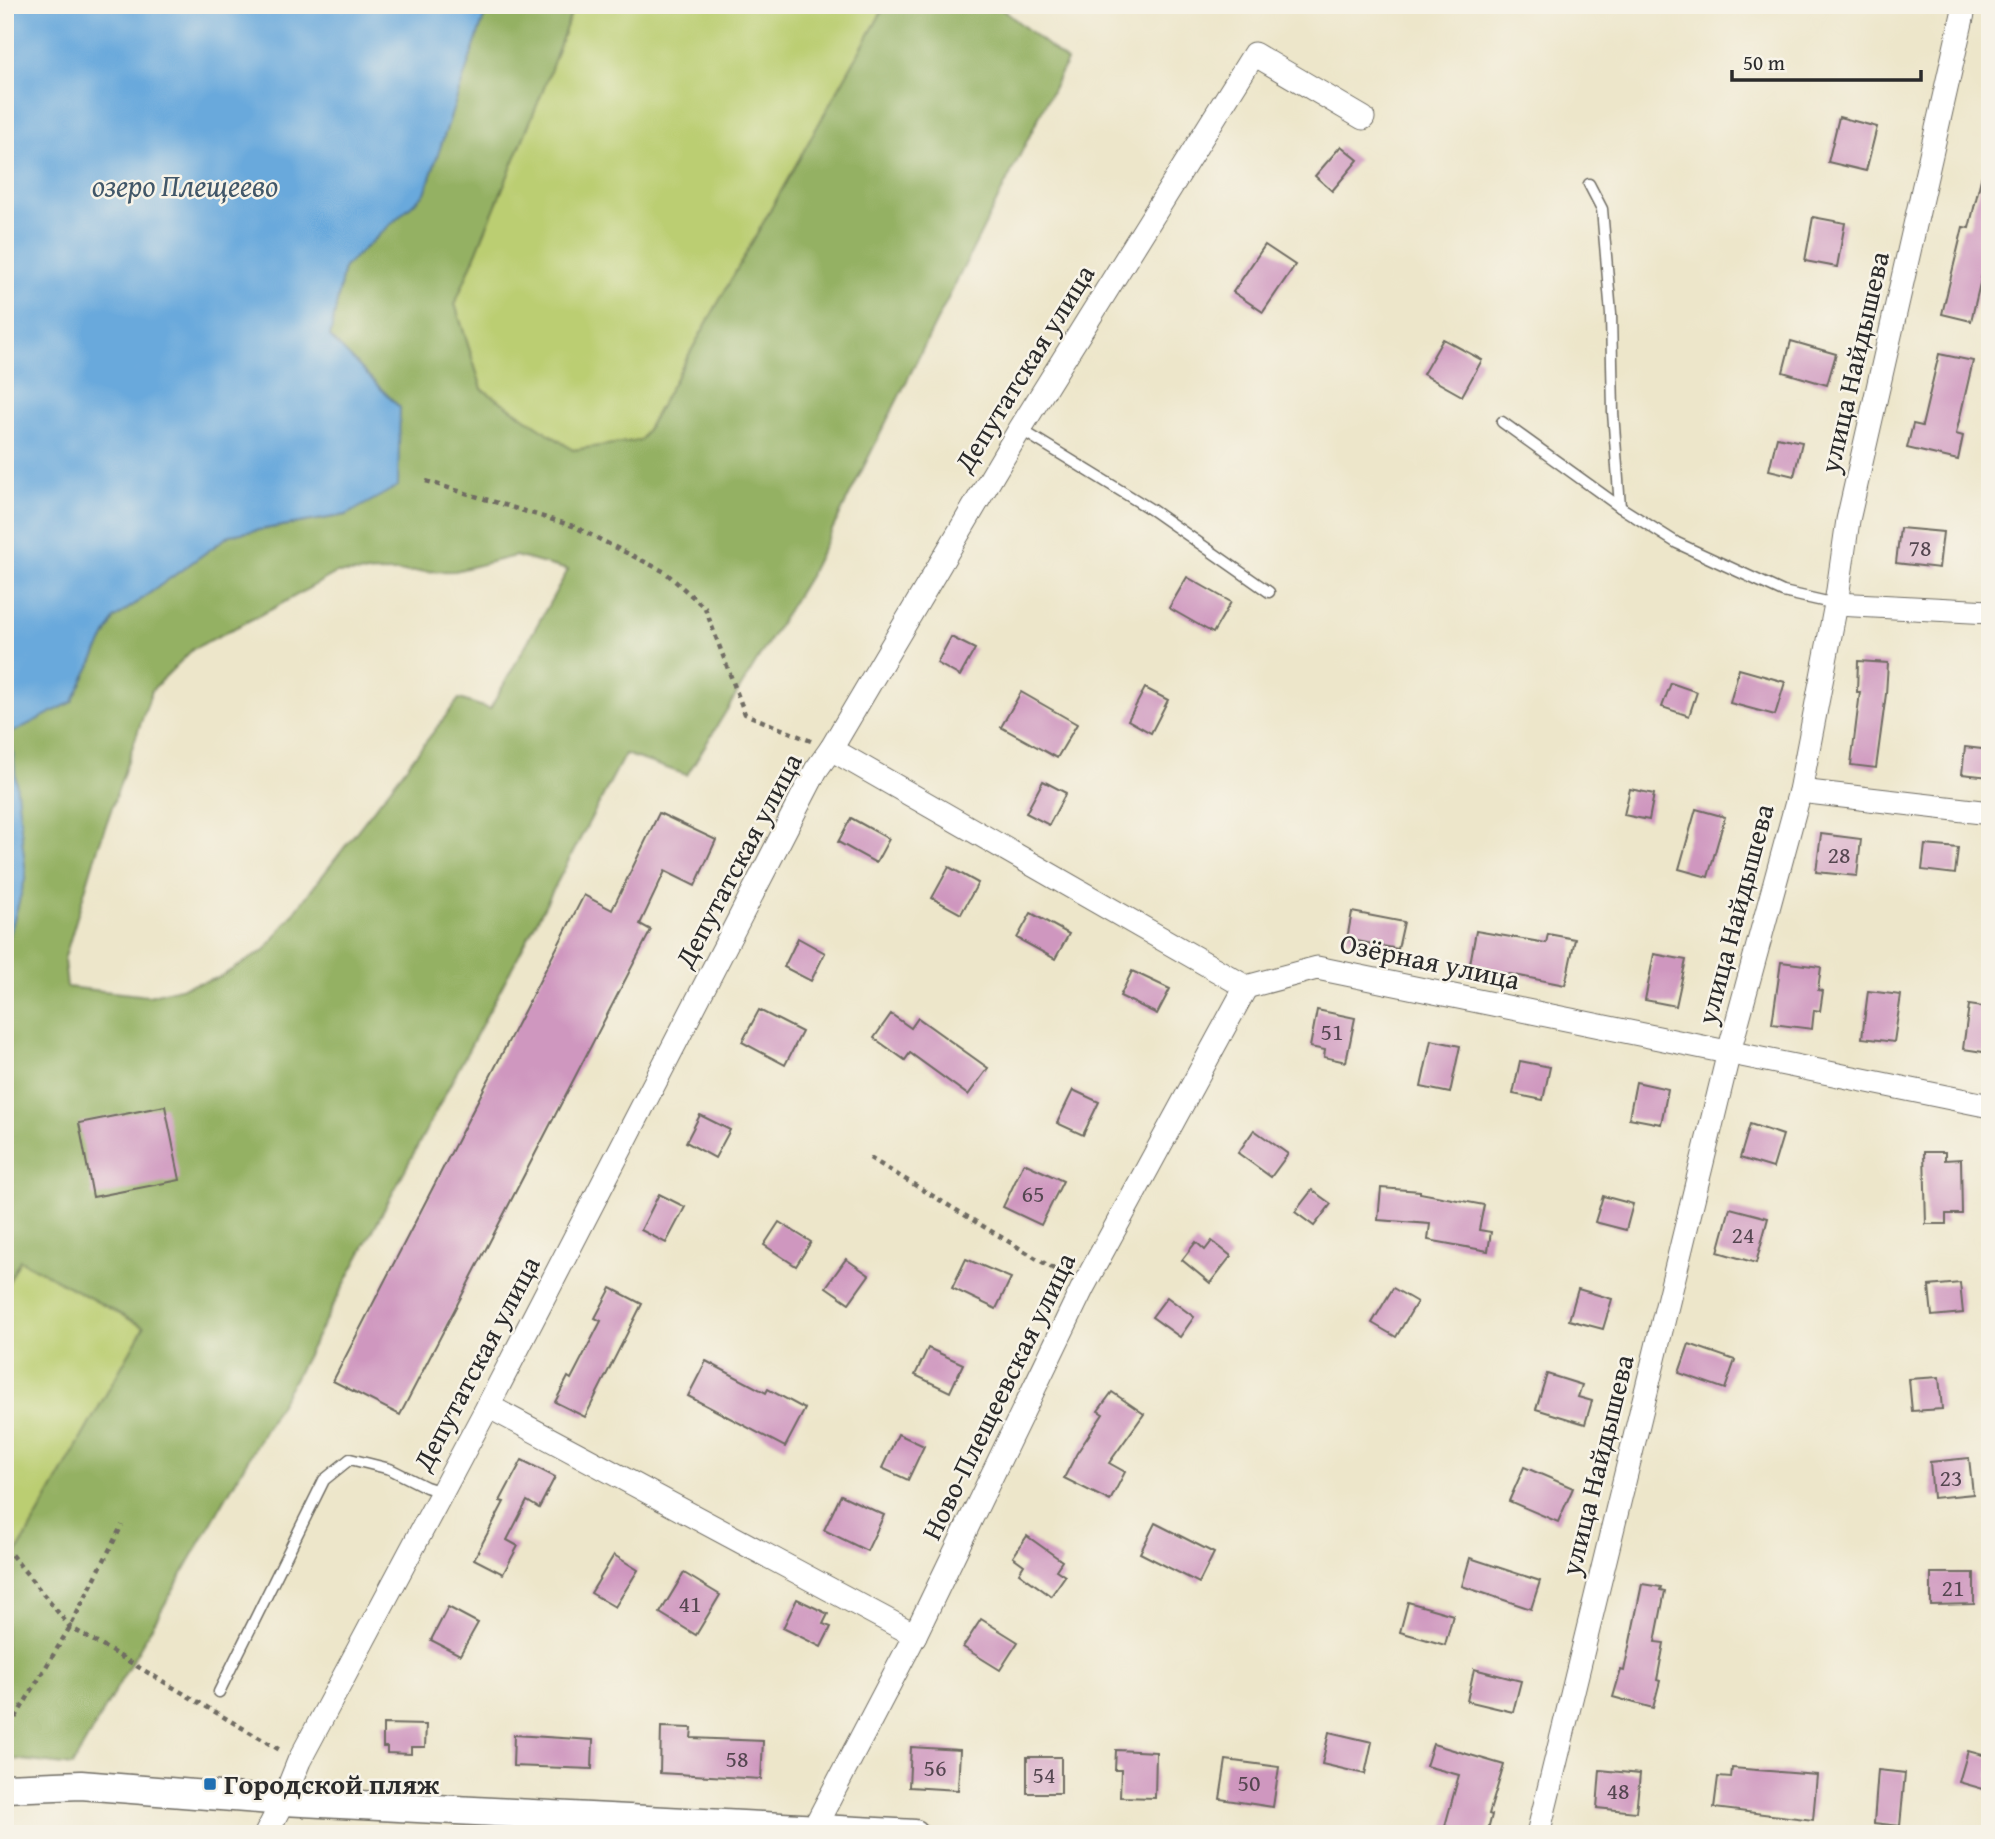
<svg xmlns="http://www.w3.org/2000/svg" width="1995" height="1839" viewBox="0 0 1995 1839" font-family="'Gentium Book Plus',serif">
	<rect width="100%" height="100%" fill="#f7f3e8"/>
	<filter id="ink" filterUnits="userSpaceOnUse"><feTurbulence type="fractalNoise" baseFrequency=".0143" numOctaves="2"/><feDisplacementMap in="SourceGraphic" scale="14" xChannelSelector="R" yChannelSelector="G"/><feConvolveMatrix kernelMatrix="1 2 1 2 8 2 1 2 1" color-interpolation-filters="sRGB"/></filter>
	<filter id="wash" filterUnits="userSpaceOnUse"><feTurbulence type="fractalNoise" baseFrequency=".00686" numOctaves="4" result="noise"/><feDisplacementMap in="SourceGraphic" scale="28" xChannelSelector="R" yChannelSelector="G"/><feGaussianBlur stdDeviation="1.57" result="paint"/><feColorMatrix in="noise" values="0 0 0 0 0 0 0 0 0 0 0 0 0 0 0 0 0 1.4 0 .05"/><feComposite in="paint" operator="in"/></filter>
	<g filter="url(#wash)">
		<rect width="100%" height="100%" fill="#ede6ca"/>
		<g fill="#bbce72" stroke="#737c4e" stroke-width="2">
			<polygon points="574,5 896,5 884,8 641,440 573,450 482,389 455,304 544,88"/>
			<polygon points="20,1260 144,1327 5,1574 5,1289"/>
		</g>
		<path fill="#94b164" stroke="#606e48" stroke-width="2" fill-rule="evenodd" d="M488 5H574L544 88 455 304 482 389 573 450 641 440 884 8 896 5H997L1067 61 809 576 687 775 625 754 298 1372 72 1766 5 1758V1574L144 1327 20 1260 5 1289V952L26 876 10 733 72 702 114 619 230 535 346 515 400 408 330 337 344 267 425 193ZM515 556 568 570 490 709 459 699 265 950 218 978 149 996 67 987 64 960 95 857 152 690 193 649 272 609 336 573 455 571Z"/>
		<polygon fill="#69a9dc" stroke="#4a6a84" stroke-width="2" points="5,5 488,5 425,193 344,267 330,337 400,408 398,486 346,515 230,535 114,619 72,702 11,733 26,876 5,952"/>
		<g id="blocks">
			<g fill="#cf97bf">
				<polygon points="1839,117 1877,127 1866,171 1828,162"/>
				<polygon points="1341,146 1358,160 1332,191 1315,176"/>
				<polygon points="1982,175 1990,175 1990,242 1971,321 1942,314 1963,227 1969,228"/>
				<polygon points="1813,217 1845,223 1837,267 1805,261"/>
				<polygon points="1265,245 1295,265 1263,312 1233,292"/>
				<polygon points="1443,339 1482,360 1462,396 1423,374"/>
				<polygon points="1791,341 1836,354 1827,385 1783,372"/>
				<polygon points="1939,354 1973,361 1956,434 1963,436 1958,460 1907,448 1913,424 1922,426"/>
				<polygon points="1777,437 1802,442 1794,476 1769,470"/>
				<polygon points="1900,528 1943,532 1939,568 1896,563"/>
				<polygon points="1187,577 1231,602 1213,633 1169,608"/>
				<polygon points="951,637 975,649 960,676 937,663"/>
				<polygon points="1858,661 1888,663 1886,694 1876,768 1851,765 1860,692 1857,692"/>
				<polygon points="1739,669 1785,682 1775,715 1730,703"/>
				<polygon points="1671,683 1697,692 1689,716 1662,707"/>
				<polygon points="1145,688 1168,700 1151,733 1128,720"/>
				<polygon points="1021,692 1077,724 1057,758 1001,727"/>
				<polygon points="1965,747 1990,750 1990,777 1962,774"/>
				<polygon points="1043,781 1066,793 1049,825 1026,813"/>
				<polygon points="1630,789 1654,794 1649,820 1624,815"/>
				<polygon points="1696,809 1725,817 1708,877 1679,869"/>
				<polygon points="659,813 716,840 695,886 665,871 640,924 651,930 400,1415 333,1381 584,895 612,910"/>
				<polygon points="851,818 889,839 876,863 838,842"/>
				<polygon points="1821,834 1861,839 1857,876 1816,872"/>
				<polygon points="1925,845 1958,848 1955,874 1922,870"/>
				<polygon points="949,867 978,883 961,914 932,898"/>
				<polygon points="1352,912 1404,922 1398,949 1347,939"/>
				<polygon points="1031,913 1069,934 1055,959 1017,938"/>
				<polygon points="1476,931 1546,943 1548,934 1575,939 1565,985 1489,970 1489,967 1470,964"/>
				<polygon points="798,938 825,953 811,981 784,967"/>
				<polygon points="1654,954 1686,960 1676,1006 1645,1000"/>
				<polygon points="1781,962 1821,967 1818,990 1823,991 1820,1011 1814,1010 1812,1029 1772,1024"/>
				<polygon points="1132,971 1170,989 1157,1014 1120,996"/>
				<polygon points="1868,991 1901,995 1894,1042 1862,1038"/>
				<polygon points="1969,1005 1990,1008 1990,1053 1963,1049"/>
				<polygon points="759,1010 802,1032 785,1065 742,1042"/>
				<polygon points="1317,1010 1355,1018 1346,1062 1324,1057 1325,1050 1310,1047"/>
				<polygon points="891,1014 911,1028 918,1018 988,1068 968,1095 910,1053 905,1060 874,1038"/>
				<polygon points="1431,1040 1460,1046 1450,1093 1421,1087"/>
				<polygon points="1520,1061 1550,1067 1543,1100 1513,1094"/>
				<polygon points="1636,1082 1668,1089 1661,1124 1629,1118"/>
				<polygon points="1073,1090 1099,1102 1083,1135 1057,1123"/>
				<polygon points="165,1106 180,1180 93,1197 79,1123"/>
				<polygon points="700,1115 730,1130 715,1158 686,1142"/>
				<polygon points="1750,1124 1783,1135 1773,1168 1740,1158"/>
				<polygon points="1254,1130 1288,1154 1271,1177 1238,1153"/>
				<polygon points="1924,1152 1945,1152 1945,1160 1961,1159 1962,1214 1946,1214 1946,1224 1926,1224"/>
				<polygon points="1024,1163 1063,1181 1041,1225 1003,1207"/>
				<polygon points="1381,1188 1420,1191 1420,1193 1484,1205 1479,1230 1491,1232 1488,1251 1428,1240 1430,1224 1378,1220"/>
				<polygon points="1312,1190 1331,1204 1314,1226 1295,1212"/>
				<polygon points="659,1194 685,1207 666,1243 641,1230"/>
				<polygon points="1603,1196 1633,1204 1626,1230 1595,1222"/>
				<polygon points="1730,1208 1768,1218 1756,1263 1718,1252"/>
				<polygon points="779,1222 811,1242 796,1266 764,1245"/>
				<polygon points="1212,1241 1231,1256 1210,1283 1182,1260 1196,1242 1205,1250"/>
				<polygon points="846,1259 869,1275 849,1303 826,1287"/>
				<polygon points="966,1259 1011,1278 996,1309 952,1288"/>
				<polygon points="1960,1283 1963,1313 1932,1316 1929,1286"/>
				<polygon points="611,1288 642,1304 585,1417 555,1402 568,1377 571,1379 601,1321 595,1318"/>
				<polygon points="1393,1288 1417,1302 1396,1337 1372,1323"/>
				<polygon points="1578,1289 1612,1299 1603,1329 1569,1320"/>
				<polygon points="1167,1297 1194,1317 1180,1337 1152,1317"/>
				<polygon points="1689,1344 1735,1360 1725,1389 1679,1373"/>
				<polygon points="928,1348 963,1364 950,1392 915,1375"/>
				<polygon points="706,1361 766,1393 768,1389 805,1409 785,1447 688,1396"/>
				<polygon points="1547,1374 1582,1385 1578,1397 1592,1401 1585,1424 1536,1409"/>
				<polygon points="1939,1377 1942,1409 1912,1411 1909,1379"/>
				<polygon points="1112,1392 1144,1414 1109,1463 1125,1472 1110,1501 1064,1478 1077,1453 1103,1414 1098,1411"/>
				<polygon points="898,1434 924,1446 908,1480 882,1468"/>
				<polygon points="1969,1458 1973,1494 1933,1498 1930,1462"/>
				<polygon points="522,1460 555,1477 539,1508 527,1501 507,1540 518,1546 503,1574 474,1559 504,1502 500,1501"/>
				<polygon points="1524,1467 1573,1488 1558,1522 1509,1501"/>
				<polygon points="841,1495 884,1515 867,1551 824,1530"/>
				<polygon points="1155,1523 1214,1553 1199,1583 1140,1553"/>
				<polygon points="1027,1536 1062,1561 1056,1570 1065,1576 1051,1596 1019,1573 1024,1565 1013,1557"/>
				<polygon points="614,1555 638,1570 615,1607 591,1593"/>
				<polygon points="1470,1558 1540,1581 1531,1609 1462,1586"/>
				<polygon points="684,1573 720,1595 696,1635 660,1613"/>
				<polygon points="1931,1573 1974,1573 1974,1604 1931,1605"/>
				<polygon points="1642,1584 1661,1587 1660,1590 1665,1591 1655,1642 1664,1643 1657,1680 1660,1681 1653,1708 1613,1697 1621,1670 1624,1671"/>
				<polygon points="797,1599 828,1614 823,1624 831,1627 821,1647 783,1628"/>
				<polygon points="1408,1602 1453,1615 1445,1645 1400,1632"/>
				<polygon points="448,1607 478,1623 460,1655 431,1640"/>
				<polygon points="981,1619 1018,1642 1000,1670 963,1647"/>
				<polygon points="1474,1669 1521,1681 1513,1712 1467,1701"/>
				<polygon points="383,1724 426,1725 425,1747 411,1747 411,1754 387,1753 387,1747 383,1747"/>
				<polygon points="661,1727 692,1728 691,1738 763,1741 761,1779 660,1773"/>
				<polygon points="1329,1732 1372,1742 1365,1774 1322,1764"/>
				<polygon points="514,1735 593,1740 592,1769 513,1766"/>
				<polygon points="1433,1744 1504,1765 1489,1814 1492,1815 1487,1834 1471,1834 1445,1826 1459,1775 1426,1766"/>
				<polygon points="911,1747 960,1750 958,1790 909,1787"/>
				<polygon points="1116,1750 1156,1752 1155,1798 1120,1797 1121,1770 1115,1770"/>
				<polygon points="1968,1751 1990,1757 1990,1791 1959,1782"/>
				<rect x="1027" y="1757" width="34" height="36"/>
				<polygon points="1226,1760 1279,1767 1273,1807 1220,1799"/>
				<polygon points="1732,1768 1817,1775 1813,1820 1714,1808 1718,1777 1731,1778"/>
				<polygon points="1600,1770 1640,1774 1636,1812 1597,1808"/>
				<polygon points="1878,1770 1905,1773 1900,1826 1874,1823"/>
			</g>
		</g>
	</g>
	<g filter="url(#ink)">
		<use href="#blocks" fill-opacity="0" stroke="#6f6c63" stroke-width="2"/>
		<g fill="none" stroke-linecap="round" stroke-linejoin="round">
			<defs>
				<g id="service">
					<polyline points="1589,184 1602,209 1611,314 1613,412 1620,507"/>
					<polyline points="1502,422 1620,507 1677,543 1783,592 1836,604"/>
					<polyline points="1020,429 1152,510 1269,592"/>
					<polyline points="219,1692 324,1480 350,1459 390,1469 426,1487 442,1492"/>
				</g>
				<g id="minor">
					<polyline points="1836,604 1990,612"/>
					<polyline points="831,749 1246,987 1317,968 1990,1106"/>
					<polyline points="1800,791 1990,813"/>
					<polyline points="488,1406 915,1635"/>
					<polyline points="266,1834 283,1801 299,1761 488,1406 816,770 831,749 1020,429 1254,54 1363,118"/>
					<polyline points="811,1834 915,1635 1083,1287 1246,987"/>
					<polyline points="1538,1834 1729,1052 1800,791 1836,604 1848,520 1965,5"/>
				</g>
				<polyline id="tertiary" points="5,1788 81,1785 283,1801 915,1834"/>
			</defs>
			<use href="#service" stroke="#6f6c63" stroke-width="13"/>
			<use href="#minor" stroke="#6f6c63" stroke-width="25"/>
			<use href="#tertiary" stroke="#6f6c63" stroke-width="31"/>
			<g stroke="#6f6c63" stroke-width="4.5" stroke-dasharray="5 5" stroke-linecap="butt">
				<polyline points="426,481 573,526 665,572 705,608 745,714 811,741"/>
				<polyline points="870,1158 1064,1275"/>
				<polyline points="5,1547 70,1627 280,1750"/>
				<polyline points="5,1735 70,1627 122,1525"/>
			</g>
			<use href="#service" stroke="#fff" stroke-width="10"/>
			<use href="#minor" stroke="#fff" stroke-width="23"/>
			<use href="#tertiary" stroke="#fff" stroke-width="28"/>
		</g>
	</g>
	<rect fill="#1f6fb2" stroke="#f7f3e8" stroke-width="2.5" x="203" y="1777" width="14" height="14" rx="3.5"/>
	<g text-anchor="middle" stroke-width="5" stroke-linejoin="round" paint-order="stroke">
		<g font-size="24" fill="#544650">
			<text x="1920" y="556">78</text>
			<text x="1839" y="863">28</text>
			<text x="1332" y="1040">51</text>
			<text x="1033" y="1202">65</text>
			<text x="1743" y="1243">24</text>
			<text x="1951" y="1486">23</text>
			<text x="1953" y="1596">21</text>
			<text x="690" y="1612">41</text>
			<text x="737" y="1767">58</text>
			<text x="935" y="1776">56</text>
			<text x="1044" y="1783">54</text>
			<text x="1249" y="1791">50</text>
			<text x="1618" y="1799">48</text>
		</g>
		<g font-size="28" fill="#2b2b2b" stroke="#f7f3e8">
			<text transform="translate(1854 362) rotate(-77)" y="10">улица Найдышева</text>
			<text transform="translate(1024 368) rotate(-58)" y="10">Депутатская улица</text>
			<text transform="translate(738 860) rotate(-62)" y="10">Депутатская улица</text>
			<text transform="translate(1735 914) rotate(-75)" y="10">улица Найдышева</text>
			<text transform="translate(1430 961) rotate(12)" y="10">Озёрная улица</text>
			<text transform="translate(476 1363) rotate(-62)" y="10">Депутатская улица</text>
			<text transform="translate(998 1396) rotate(-64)" y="10">Ново-Плещеевская улица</text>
			<text transform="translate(1597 1465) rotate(-76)" y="10">улица Найдышева</text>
		</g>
		<g font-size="28" font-weight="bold" fill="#2b2b2b" stroke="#f7f3e8" text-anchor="start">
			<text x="224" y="1794">Городской пляж</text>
		</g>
		<g font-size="30" font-style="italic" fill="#415769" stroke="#f7f3e8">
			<text x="185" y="196">озеро Плещеево</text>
		</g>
	</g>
	<rect width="1995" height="1839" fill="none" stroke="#f7f3e8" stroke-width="28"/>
	<path d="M1732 70v10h189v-10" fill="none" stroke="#2b2b2b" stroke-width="3.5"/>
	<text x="1743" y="70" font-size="21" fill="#2b2b2b" stroke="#f7f3e8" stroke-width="5" paint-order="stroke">50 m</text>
</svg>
